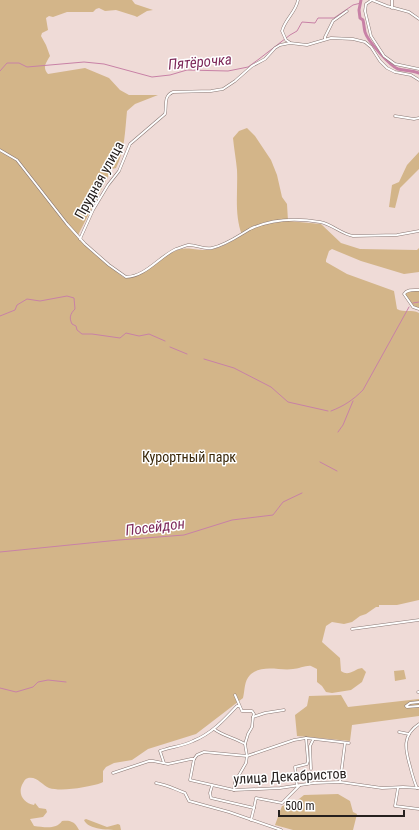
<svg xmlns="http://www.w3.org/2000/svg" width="419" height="830" viewBox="0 0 419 830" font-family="'Roboto Condensed',sans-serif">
	<rect width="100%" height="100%" fill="#efdbd7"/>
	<g fill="#d3b589">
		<path d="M0 0H132L135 4 153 10 147 11 137 17 135 16 116 10 105 11 99 8 96 9 93 12H67L53 17 49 16 46 18 48 30 42 33 41 36 46 45 50 56C46 63 42 67 48 74L85 68 109 78 120 90 129 95H158L135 104 127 111C125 131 125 150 116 168L112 169 77 237 88 248 123 277C136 281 157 260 169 254 188 244 191 251 208 250 220 249 232 241 242 235 234 214 238 192 237 170 236 159 234 149 233 138L239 131 247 128 255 136 271 160 277 175 282 197 287 204 288 221 321 224 341 243 360 249 417 250 419 248V272L404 274 361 261 332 249 329 251 326 260V262L347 274 394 291 397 309C404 313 412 309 419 313V600L397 605H379V607H376L366 614 360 616 352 622 344 624 332 622 326 626 322 642 340 658 341 671C349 677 354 669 362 668L366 672 362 682 351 690 332 693 326 692 322 686 317 682V669C315 668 313 667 311 666 307 665 298 669 293 669 280 671 261 664 250 675 244 681 245 690 243 698L196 734 148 749 132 760 114 763 106 767 103 771V782L101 783C89 787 62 792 49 788 42 785 37 776 28 778 25 779 25 780 23 783 17 793 23 803 34 805L35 803 39 808 46 809 47 812 43 817 30 819 34 826C44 827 56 830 62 821 71 820 75 822 79 830H0Z"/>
		<polygon points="419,152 419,169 400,188 395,208 389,207 392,185 399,182 407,165"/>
		<polygon points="419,290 419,308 413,306 404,294 410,291"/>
		<polygon points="404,670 406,679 395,681 394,671"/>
		<polygon points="341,695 348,707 419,699 419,716 352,725 350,741 297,736 295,715 307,706 309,696"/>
		<polygon points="338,794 350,801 353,812 357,814 353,830 293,830 275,825 282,806 294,803 304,795"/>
		<path d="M86 819 107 827 118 824 120 825 121 830C110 830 88 830 84 820Z"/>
	</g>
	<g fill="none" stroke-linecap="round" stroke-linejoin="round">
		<g stroke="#c881a6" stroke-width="1">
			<polyline points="0,71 7,63 19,63 27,67 84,62 104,64 152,77 170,75 187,70 228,71 248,67 259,59 290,35 297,31 302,22 315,23 318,18 334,18 353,5 361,3"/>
			<polyline points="413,303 419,302"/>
			<path d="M0 316 15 310 17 305 27 299 40 301 67 296 74 298 75 309C70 314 69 318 72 324L76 326 77 330 82 334H92L120 338 126 333 139 336 149 334 165 341"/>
			<polyline points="170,347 187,354"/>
			<polyline points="204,359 234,368 271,387 288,402 328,411"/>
			<path d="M331 411C344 406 353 400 363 390L409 307"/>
			<polyline points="338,432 343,425 353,401"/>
			<polyline points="320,462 337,471"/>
			<polyline points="0,552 119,540 184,535 232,520 273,515 283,502 302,493"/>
			<polyline points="0,688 16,692 33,687 38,682 48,680 66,682"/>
		</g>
		<path stroke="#c881a6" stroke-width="3" d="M361 0 359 10 360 18 363 20C364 24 364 28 365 32 367 40 390 66 398 69 405 71 412 70 419 73"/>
		<defs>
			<g id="street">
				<polyline points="392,8 392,0"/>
				<polyline points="419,19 409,12 387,6 372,0 366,4 365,11 371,36 384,56 395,64 419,69"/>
				<polyline points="325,39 325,37 333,21 347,11"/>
				<path d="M289 42 286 40 282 31C285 19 296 12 298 0"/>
				<polyline points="395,116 414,119 419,118"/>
				<path d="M0 150 17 160 67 224 85 244 109 265 126 277C145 277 160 256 176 249 180 248 184 246 188 245 196 244 203 250 212 248 226 245 238 236 250 229 271 219 297 218 320 222 332 224 341 234 353 236L397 235 419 231"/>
				<path d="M80 239 93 210 108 185 119 171 130 144 165 114C167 106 163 96 173 92L211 91 223 89 235 81 252 66 265 59 275 48 280 45 290 43 307 45 331 38 353 39 365 42 371 47 380 61 387 68 395 72 411 75 419 80"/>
				<path d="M419 290C414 290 407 289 404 294L413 307 419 309"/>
				<polyline points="352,629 419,620"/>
				<polyline points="418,692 419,692"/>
				<polyline points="235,695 242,711 252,711 254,714 253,717"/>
				<polyline points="419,702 410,703 406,706 407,707 419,706"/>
				<path d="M214 729C223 736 235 738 245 744"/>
				<polyline points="399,732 409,734"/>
				<polyline points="306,738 349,743"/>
				<polyline points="194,759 197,755 204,752 247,756 294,740 306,738 308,761 307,764 295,767 297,786"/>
				<path d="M164 763 160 751C171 747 183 746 193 741 211 734 224 720 237 706H239"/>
				<polyline points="311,769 310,746 313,740"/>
				<polyline points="113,773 149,761 153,761 168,764 191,759 194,759 190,780 234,790 280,788 314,783 340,782 382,788 403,787 419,788"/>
				<polyline points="340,782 345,743"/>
				<path d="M156 783C168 785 174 789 185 793L189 801 229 812 281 830"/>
				<polyline points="212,786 210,793 211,798 254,808 256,798 282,803 299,786"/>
				<polyline points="398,788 395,806 419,809"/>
				<path d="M417 788C414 781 412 774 410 766 405 749 402 735 419 724"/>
				<polyline points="234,790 235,782 246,763 247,756 245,744 248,734 252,727 253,717 265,713 284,710"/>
				<polyline points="251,820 254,808"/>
			</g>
		</defs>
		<use href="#street" stroke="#8a7975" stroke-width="3"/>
		<use href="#street" stroke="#fff" stroke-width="2"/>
	</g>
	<g text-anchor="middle" stroke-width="3" stroke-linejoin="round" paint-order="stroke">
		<g font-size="14" fill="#26201e" stroke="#fff">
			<text transform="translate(99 180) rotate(-61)" y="5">Прудная улица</text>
			<text transform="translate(290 776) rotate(-3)" y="5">улица Декабристов</text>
		</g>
		<g font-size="14" fill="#3a280a" stroke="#fff">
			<text x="189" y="462">Курортный парк</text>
		</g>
		<g font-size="15" font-style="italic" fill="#7e2a5b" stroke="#fff">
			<text transform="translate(200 62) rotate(-5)" y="5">Пятёрочка</text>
			<text transform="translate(155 527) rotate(-7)" y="5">Посейдон</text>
		</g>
	</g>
	<path d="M279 810v6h125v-6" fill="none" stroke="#26201e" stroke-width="2"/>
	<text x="285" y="810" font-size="12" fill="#26201e" stroke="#ffffff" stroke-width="3" paint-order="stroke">500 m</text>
</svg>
